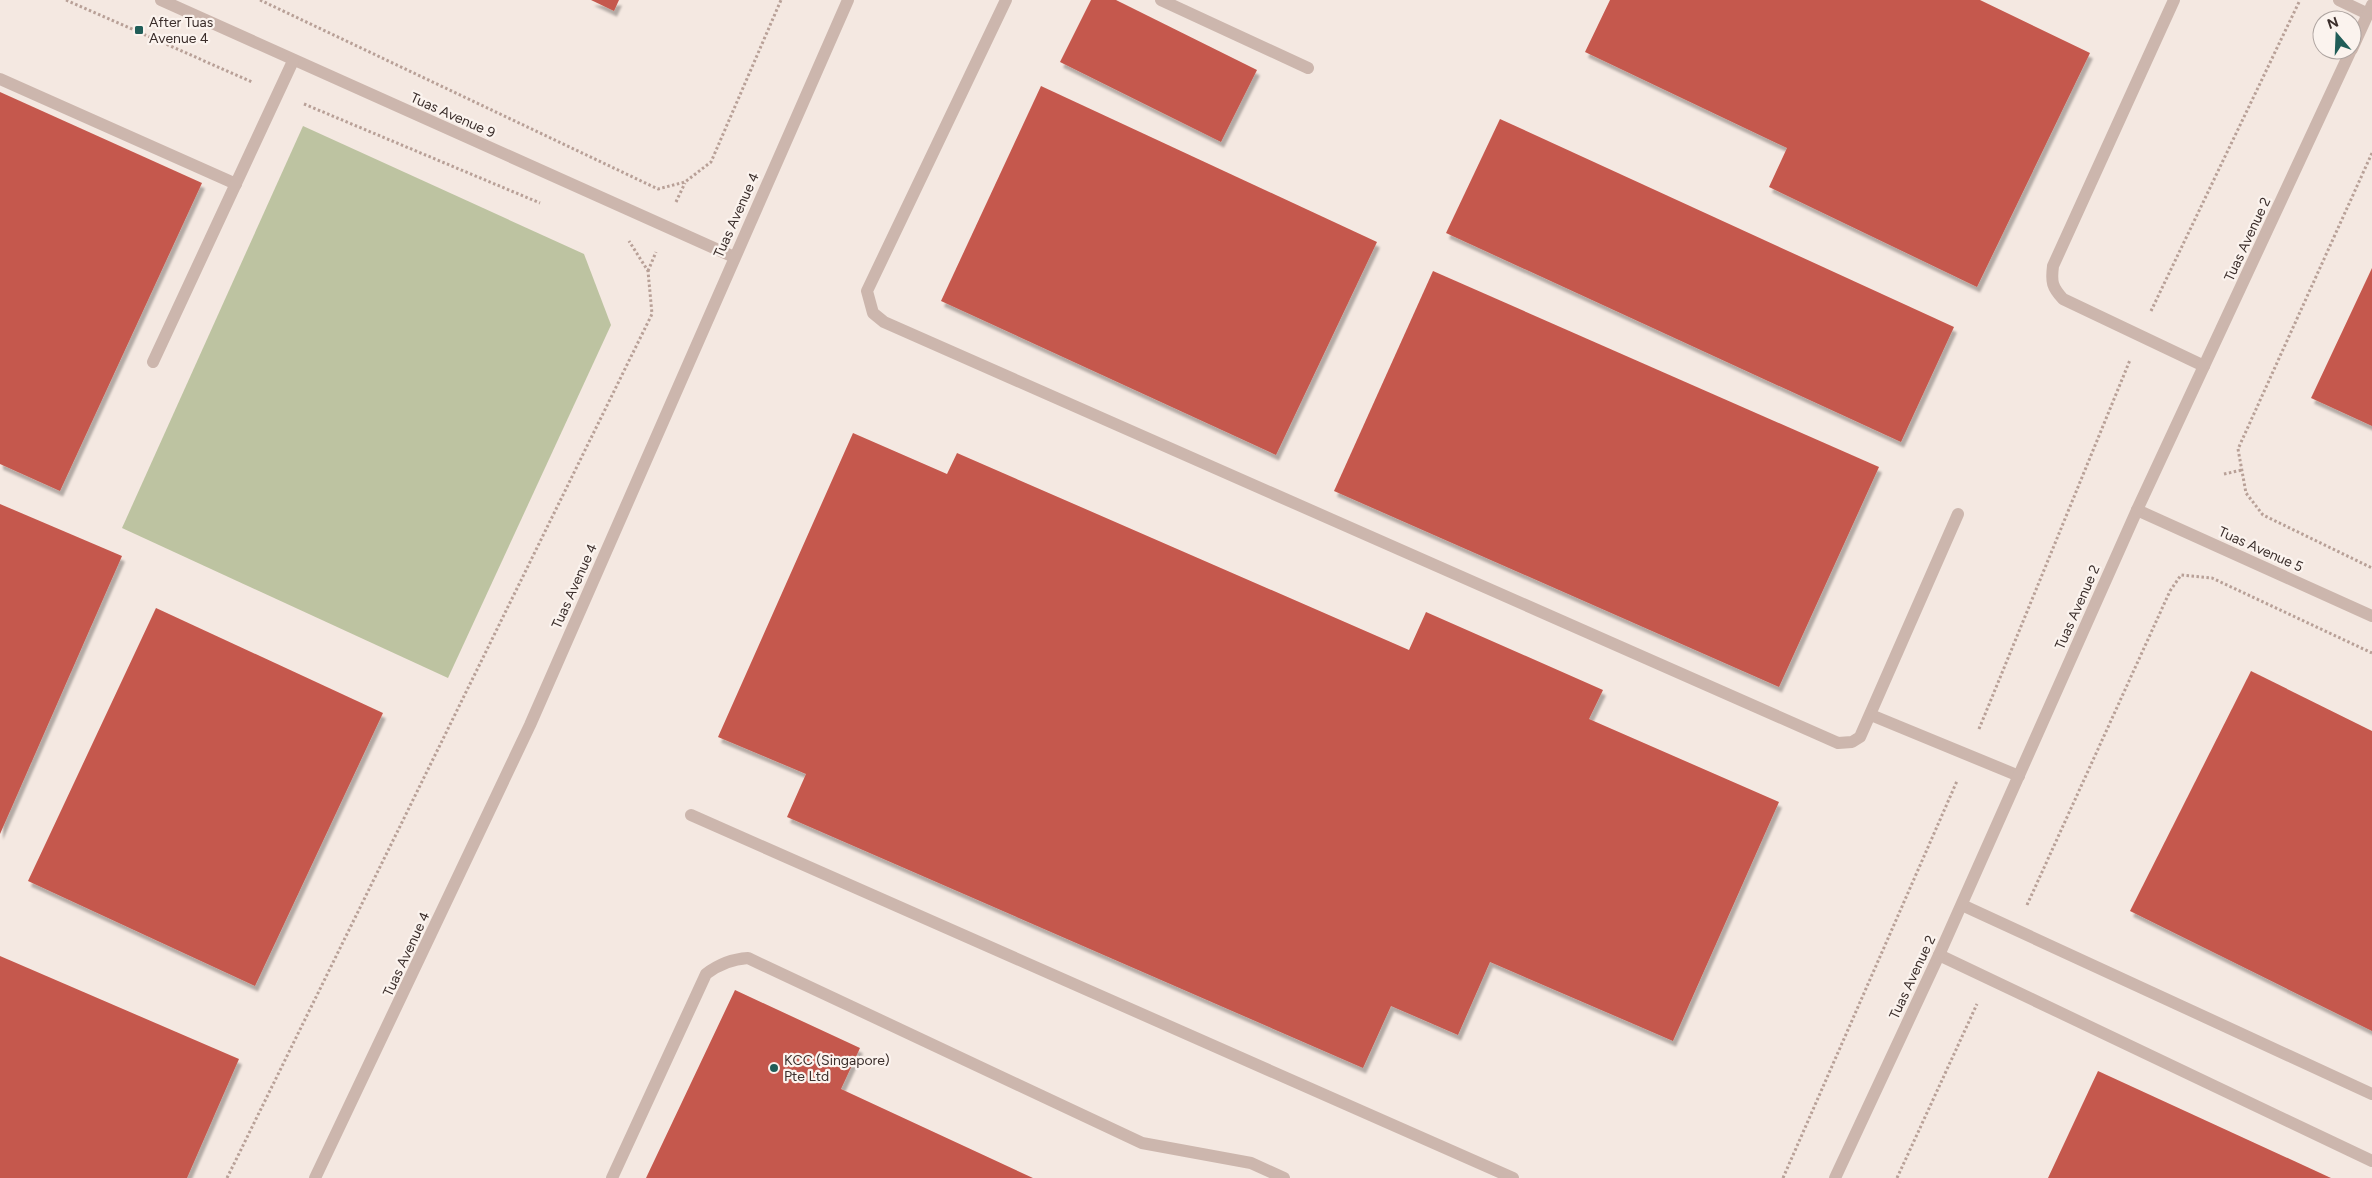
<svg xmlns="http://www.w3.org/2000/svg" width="2372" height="1178" viewBox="0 0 2372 1178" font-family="Figtree,sans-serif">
	<defs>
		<filter id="shadow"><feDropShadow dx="3" dy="5.5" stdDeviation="1" flood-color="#0004"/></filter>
	</defs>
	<rect width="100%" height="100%" fill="#f4e8e1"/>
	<polygon fill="#bdc3a1" points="303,126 584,254 611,325 448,678 122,528"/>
	<g fill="#c5594e" filter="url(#shadow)">
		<polygon points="591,0 619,0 614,11"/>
		<polygon points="1091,0 1116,0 1257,70 1221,142 1060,62"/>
		<polygon points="1610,0 1980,0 2090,53 1977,287 1769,187 1787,148 1585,52"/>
		<polygon points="1041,86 1377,242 1276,455 941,301"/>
		<polygon points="0,92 202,183 60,491 0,464"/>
		<polygon points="1500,119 1954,327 1901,442 1446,233"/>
		<polygon points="2372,268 2372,426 2311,398"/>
		<polygon points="1433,271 1879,467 1779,687 1334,491"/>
		<polygon points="853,433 947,474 957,453 1409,650 1426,612 1603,690 1589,719 1779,802 1673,1041 1490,962 1458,1035 1391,1006 1363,1068 787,817 806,774 718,737"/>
		<polygon points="0,504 122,556 0,834"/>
		<polygon points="156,608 383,713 255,986 28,881"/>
		<polygon points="2251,671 2372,731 2372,1031 2130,911"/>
		<polygon points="0,956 239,1059 187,1178 0,1178"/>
		<polygon points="735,990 860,1048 841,1089 1033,1178 646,1178"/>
		<polygon points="2098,1071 2331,1178 2048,1178"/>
	</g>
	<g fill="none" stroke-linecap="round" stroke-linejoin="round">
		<g stroke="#b8a097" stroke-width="3" stroke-dasharray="2.5 2.5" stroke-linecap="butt">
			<polyline points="66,0 252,82"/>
			<polyline points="260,0 658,189 685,182 711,162 781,0"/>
			<polyline points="304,104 540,203"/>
			<polyline points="2372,153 2238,449 2246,493 2263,515 2372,568"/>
			<polyline points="676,202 685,183"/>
			<polyline points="648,271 656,252"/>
			<polyline points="2151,311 2300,0"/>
			<polyline points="2224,474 2242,470"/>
			<polyline points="1979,729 2130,360"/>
			<polyline points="2027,905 2170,591 2181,575 2212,578 2372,653"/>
			<polyline points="227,1178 652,314 648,271 629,241"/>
			<polyline points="1783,1178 1957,781"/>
			<polyline points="1897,1178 1977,1004"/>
		</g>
		<g stroke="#ccb6ad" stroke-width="12">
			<polyline points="161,0 734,257"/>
			<polyline points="1006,0 867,291 873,313 884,322 1838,743 1852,742 1860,737 1958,514"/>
			<polyline points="1161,0 1308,68"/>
			<path d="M2174 0 2053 266C2051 282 2052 287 2063 299L2204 366"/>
			<polyline points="2339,0 2368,14"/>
			<polyline points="2352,49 2372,5"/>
			<polyline points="0,79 236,184"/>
			<polyline points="153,362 293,61"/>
			<polyline points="2137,510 2372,616"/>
			<polyline points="1871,715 2019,776"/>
			<polyline points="691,815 1513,1178"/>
			<polyline points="1962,905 2372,1094"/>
			<polyline points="1939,955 2372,1161"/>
			<polyline points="315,1178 530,725 848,0"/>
			<path d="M612 1178 706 974C719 964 731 959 748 958L1142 1143 1251 1163 1284 1178"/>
			<polyline points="1835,1178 1939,955 2137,510 2351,50"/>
		</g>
	</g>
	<g fill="#205d58" stroke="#fbf3ee" stroke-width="2">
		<rect x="134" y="25" width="10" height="10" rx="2.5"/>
		<circle cx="774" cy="1068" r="5"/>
	</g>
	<g text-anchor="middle" stroke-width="4.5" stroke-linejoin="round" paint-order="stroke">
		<g font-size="14" fill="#3b2e2b" stroke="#fbf3ee" text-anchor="start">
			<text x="149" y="27">After Tuas<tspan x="149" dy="16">Avenue 4</tspan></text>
			<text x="784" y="1065">KCC (Singapore)<tspan x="784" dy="16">Pte Ltd</tspan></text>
		</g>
		<g font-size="14" fill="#3b2e2b" stroke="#fbf3ee">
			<text transform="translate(453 115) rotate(24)" y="5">Tuas Avenue 9</text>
			<text transform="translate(736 215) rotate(-66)" y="5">Tuas Avenue 4</text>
			<text transform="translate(2247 239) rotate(-65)" y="5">Tuas Avenue 2</text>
			<text transform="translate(2261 549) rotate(24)" y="5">Tuas Avenue 5</text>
			<text transform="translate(574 586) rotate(-66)" y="5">Tuas Avenue 4</text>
			<text transform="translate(2077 607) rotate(-66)" y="5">Tuas Avenue 2</text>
			<text transform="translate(406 954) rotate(-65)" y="5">Tuas Avenue 4</text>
			<text transform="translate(1912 977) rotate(-65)" y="5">Tuas Avenue 2</text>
		</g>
	</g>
	<g transform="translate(2337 35) rotate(341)"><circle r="24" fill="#fbf3ee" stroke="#aea4a0"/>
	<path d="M0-4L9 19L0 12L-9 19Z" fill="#205d58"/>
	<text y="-8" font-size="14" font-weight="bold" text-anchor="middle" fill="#3b2e2b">N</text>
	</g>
</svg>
